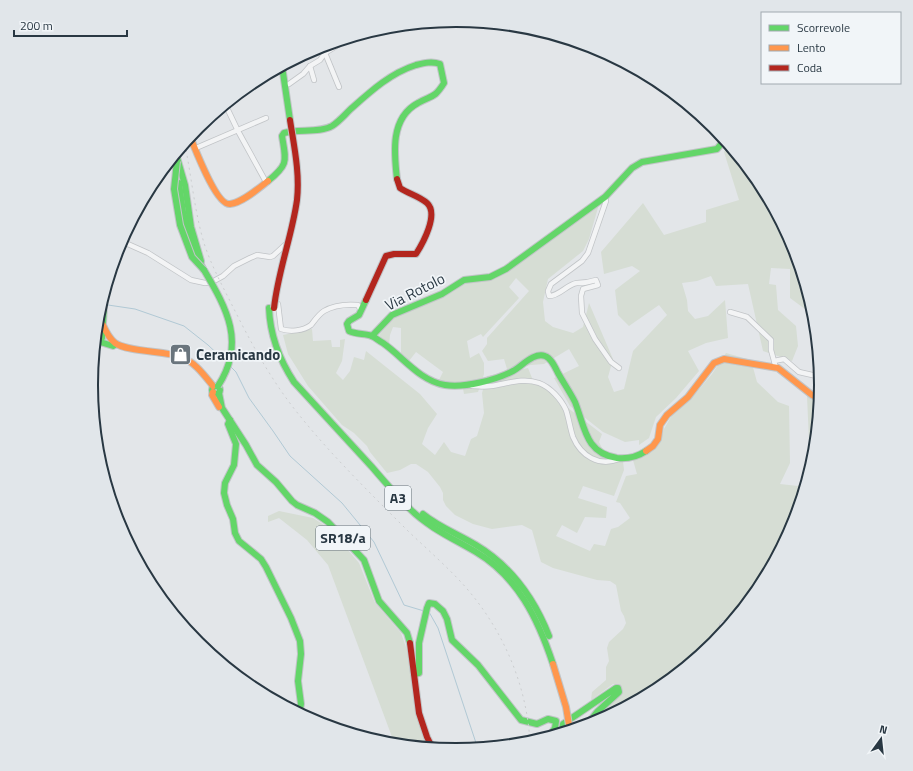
<svg xmlns="http://www.w3.org/2000/svg" width="913" height="771" viewBox="0 0 913 771" font-family="'Titillium Web',sans-serif">
	<rect width="100%" height="100%" fill="#e3e6e9"/>
	<g fill="#d6ddd4">
		<polygon points="729,144 761,183 794,246 815,314 818,349 809,312 790,298 790,269 771,268 769,284 776,285 778,310 796,326 798,346 792,361 763,351 748,284 716,286 711,276 697,281 682,283 687,300 688,311 695,319 708,316 725,300 728,338 706,343 688,351 699,371 676,398 656,417 649,438 639,445 639,440 625,442 603,432 570,406 554,378 579,366 569,349 544,364 531,365 507,369 504,359 488,361 482,351 487,344 487,338 529,291 516,278 509,287 519,298 483,337 481,334 467,341 470,358 479,353 484,363 484,374 478,392 464,394 462,383 447,383 439,380 443,372 416,352 409,361 401,354 401,328 393,327 390,335 389,345 382,339 379,335 394,318 444,297 465,283 495,279 546,244 599,204 589,239 583,251 548,279 543,302 545,321 553,327 573,333 583,327 589,303 613,359 608,377 614,392 624,389 633,351 667,315 659,305 629,326 618,315 615,290 640,271 632,266 604,274 601,252 643,203 664,235 706,222 706,210 739,200 724,152"/>
		<polygon points="312,329 313,341 331,340 332,347 340,347 340,340 345,339 342,361 336,373 343,380 350,371 354,357 364,360 366,351 420,394 437,414 428,428 422,444 435,455 444,442 451,452 465,456 471,439 477,436 484,413 482,393 487,376 528,368 534,383 549,390 563,409 568,408 602,434 599,442 606,456 623,461 624,470 614,496 583,486 578,498 607,507 606,518 585,517 577,533 562,525 556,536 590,551 594,544 605,546 611,529 618,527 630,518 620,503 616,502 626,476 637,474 633,460 653,450 659,444 664,429 672,415 691,399 712,374 726,353 751,360 757,382 778,402 789,406 790,463 780,484 798,486 810,464 807,396 820,403 815,457 794,526 760,589 715,644 659,690 593,724 592,723 621,694 620,684 613,684 591,700 592,692 606,680 606,667 609,661 607,648 609,642 623,629 626,623 624,616 621,611 616,585 610,581 597,580 553,568 541,562 532,530 522,525 492,529 473,524 455,515 446,506 443,500 443,493 440,487 428,472 416,464 411,464 400,470 387,473 370,452 367,446 354,433 342,425 308,386 288,354 283,335"/>
		<polygon points="279,511 313,518 329,528 359,563 375,603 401,633 407,650 416,713 430,748 395,745 328,565 307,540 279,518 268,522 268,516"/>
	</g>
	<g fill="none" stroke-linecap="round" stroke-linejoin="round">
		<g stroke="#b1c9d5" stroke-width="1">
			<polyline points="108,305 135,309 184,326 208,345 226,362"/>
			<polyline points="231,367 236,372 249,398 273,431 290,456 342,503 374,542 404,605 424,611"/>
			<polyline points="429,612 438,628 478,749"/>
		</g>
		<defs>
			<g id="street">
				<polyline points="310,66 314,80"/>
				<polyline points="289,84 303,74 310,66 320,60 325,53 322,46"/>
				<polyline points="339,87 325,53 351,37"/>
				<polyline points="228,110 238,131 266,182"/>
				<polyline points="721,144 736,152"/>
				<polyline points="196,148 266,118"/>
				<path d="M604 198 606 201 588 253 582 261 551 284 548 291 549 296C560 296 567 284 577 283 584 283 590 282 596 280L598 285 583 289 581 296 582 313 595 339 611 362 619 368"/>
				<polyline points="121,241 148,253 191,280 205,283 212,282 223,276 234,266 250,258 257,255 270,257 273,256 285,245"/>
				<path d="M278 304 281 329C290 332 303 331 311 325 315 320 319 314 324 311 334 305 346 304 358 305L361 311"/>
				<polyline points="730,312 747,317 771,340 771,350 776,368"/>
				<polyline points="774,361 784,359 799,372 821,377"/>
				<path d="M471 385 472 386C478 386 485 387 491 386 506 384 523 377 539 383 550 387 561 399 566 410 569 419 570 428 573 437 581 456 599 467 619 459"/>
				<polyline points="722,625 724,623 733,622"/>
			</g>
			<g id="fast">
				<polyline points="282,66 290,120"/>
				<polyline points="176,154 185,185 191,227 201,261"/>
				<path d="M268 181C289 164 286 161 282 136L284 133C298 129 320 133 332 126 340 121 346 113 353 107 372 90 391 73 416 65 424 63 432 61 440 64L444 83C434 99 432 95 418 103 390 118 394 153 397 179"/>
				<polyline points="179,183 183,212 190,241 203,269"/>
				<path d="M366 300 359 315 349 321 347 324 349 331C357 335 365 333 372 336 376 338 379 341 383 343 403 357 420 381 445 385 465 388 496 380 513 371 522 366 534 352 545 356 551 358 555 367 558 373 563 382 570 392 575 402 585 427 585 453 617 458 627 459 637 457 646 451"/>
				<path d="M269 308C270 336 279 359 294 382 320 410 346 439 372 467 384 481 397 496 410 509 429 528 454 539 476 552 518 577 538 619 553 664"/>
				<polyline points="372,336 392,315 442,294 464,280 490,277 506,269 605,197 632,168 642,162 717,149 725,139"/>
				<polyline points="97,341 113,346 116,344"/>
				<polyline points="99,341 102,338 105,291"/>
				<circle cx="216" cy="390" r="4"/>
				<polyline points="219,393 222,408 246,445 257,465 276,482 292,501 297,505 315,513 328,522 364,560 379,601 407,633 410,643"/>
				<polyline points="230,420 228,424 236,444 234,465 225,483 224,493 227,505 233,519 235,533 239,541 261,559 266,567 291,618 300,641 301,654 298,681 301,704 299,714"/>
				<path d="M423 514C439 527 458 534 476 545 511 566 534 598 549 636"/>
				<polyline points="414,674 419,673 419,643 427,608 429,603 435,604 443,611 447,619 452,640 478,665 521,720 537,724 548,719 556,721 555,728 548,738"/>
				<polyline points="562,734 563,724 616,688 618,688 619,692 597,712 586,726"/>
			</g>
			<g id="slow">
				<path d="M191 139C196 151 217 206 230 204 242 203 259 188 268 181"/>
				<path d="M103 325C106 332 109 338 115 343 127 352 166 351 181 357 195 362 204 375 213 386"/>
				<polyline points="213,392 212,395 219,407"/>
				<polyline points="646,451 653,446 658,439 660,425 667,415 688,397 714,363 724,359 778,368 812,395 821,400"/>
			</g>
			<g id="jam">
				<path d="M366 300 386 256 394 254H416C423 243 439 214 427 203 419 196 409 194 400 188L397 179"/>
				<polyline points="410,643 419,713 427,737 433,749"/>
			</g>
		</defs>
		<use href="#street" stroke="#c1c4c7" stroke-width="6"/>
		<use href="#fast" stroke="#c1c4c7" stroke-width="8"/>
		<use href="#slow" stroke="#c1c4c7" stroke-width="8"/>
		<use href="#jam" stroke="#c1c4c7" stroke-width="8"/>
		<use href="#street" stroke="#f3f4f5" stroke-width="4.5"/>
		<use href="#fast" stroke="#63d668" stroke-width="6"/>
		<use href="#slow" stroke="#ff974d" stroke-width="6"/>
		<use href="#jam" stroke="#b3261e" stroke-width="6"/>
		<path stroke="#ccced0" stroke-width="1" stroke-dasharray="2 4" stroke-linecap="butt" d="M186 150C192 181 195 213 204 243 211 265 222 285 232 305 251 343 272 382 300 416 333 457 372 495 409 532 426 548 444 564 460 581 501 625 527 683 530 743"/>
		<defs>
			<g id="fast-bridge">
				<polyline points="177,161 174,189 180,225 192,257 204,270"/>
				<path d="M204 270C227 309 246 343 218 386"/>
			</g>
			<polyline id="slow-bridge" points="553,664 566,707 570,731"/>
			<path id="jam-bridge" d="M274 308C278 271 292 236 297 200 300 173 294 146 290 120"/>
		</defs>
		<use href="#fast-bridge" stroke="#c1c4c7" stroke-width="8" stroke-linecap="butt"/>
		<use href="#slow-bridge" stroke="#c1c4c7" stroke-width="8" stroke-linecap="butt"/>
		<use href="#jam-bridge" stroke="#c1c4c7" stroke-width="8" stroke-linecap="butt"/>
		<use href="#fast-bridge" stroke="#63d668" stroke-width="6"/>
		<use href="#slow-bridge" stroke="#ff974d" stroke-width="6"/>
		<use href="#jam-bridge" stroke="#b3261e" stroke-width="6"/>
	</g>
	<defs>
		<symbol id="shop-square" viewBox="-11 -11 22 22"><rect x="-9" y="-9" width="18" height="18" rx="4" fill="#6a757d" stroke="#f1f5f8"/><path d="M-5-2.5h2.3a2.7 3.5 0 0 1 5.4 0H5L5.5 6h-11ZM-1.5-2.5h3a1.5 2.3 0 0 0-3 0Z" fill="#fff"/></symbol>
	</defs>
	<g fill-rule="evenodd">
		<use href="#shop-square" x="168" y="342" width="25" height="25"/>
	</g>
	<g text-anchor="middle" stroke-width="3.5" stroke-linejoin="round" paint-order="stroke">
		<g fill="#f1f5f8" stroke="#657179" stroke-width="1">
			<rect x="385" y="486" width="26" height="24" rx="3"/>
			<rect x="316" y="526" width="54" height="24" rx="3"/>
		</g>
		<g font-size="14" font-weight="bold" fill="#293843">
			<text x="398" y="503">A3</text>
			<text x="343" y="543">SR18/a</text>
		</g>
		<g font-size="15" fill="#293843" stroke="#f1f5f8">
			<text transform="translate(415 292) rotate(-27)" y="5">Via Rotolo</text>
		</g>
		<g font-size="15" font-weight="bold" fill="#293843" stroke="#f1f5f8" text-anchor="start">
			<text x="196" y="360">Ceramicando</text>
		</g>
	</g>
	<path d="M0 0H913V771H0ZM98 385a358 358 0 1 1 716 0a358 358 0 1 1-716 0Z" fill="#e1e6ea" fill-rule="evenodd"/>
	<path fill="none" stroke="#293843" stroke-width="2" d="M98 385a358 358 0 1 1 716 0a358 358 0 1 1-716 0Z"/>
	<rect x="761" y="12" width="140" height="72" fill="#f1f5f8" stroke="#a1a9b0"/>
	<rect x="769" y="25" width="20" height="6" fill="#63d668" stroke="#a1a9b0"/>
	<text x="797" y="32" font-size="12" fill="#293843">Scorrevole</text>
	<rect x="769" y="45" width="20" height="6" fill="#ff974d" stroke="#a1a9b0"/>
	<text x="797" y="52" font-size="12" fill="#293843">Lento</text>
	<rect x="769" y="65" width="20" height="6" fill="#b3261e" stroke="#a1a9b0"/>
	<text x="797" y="72" font-size="12" fill="#293843">Coda</text>
	<g transform="translate(881 739) rotate(15)" stroke="#f1f5f8" stroke-width="3" paint-order="stroke">
	<path d="M0-3L7 15L0 10L-7 15Z" fill="#293843"/>
	<text y="-6" font-size="11" font-weight="bold" text-anchor="middle" fill="#293843">N</text>
	</g>
	<path d="M14 30v6h113v-6" fill="none" stroke="#293843" stroke-width="2"/>
	<text x="20" y="30" font-size="12" fill="#293843" stroke="#f1f5f8" stroke-width="3" paint-order="stroke">200 m</text>
</svg>
